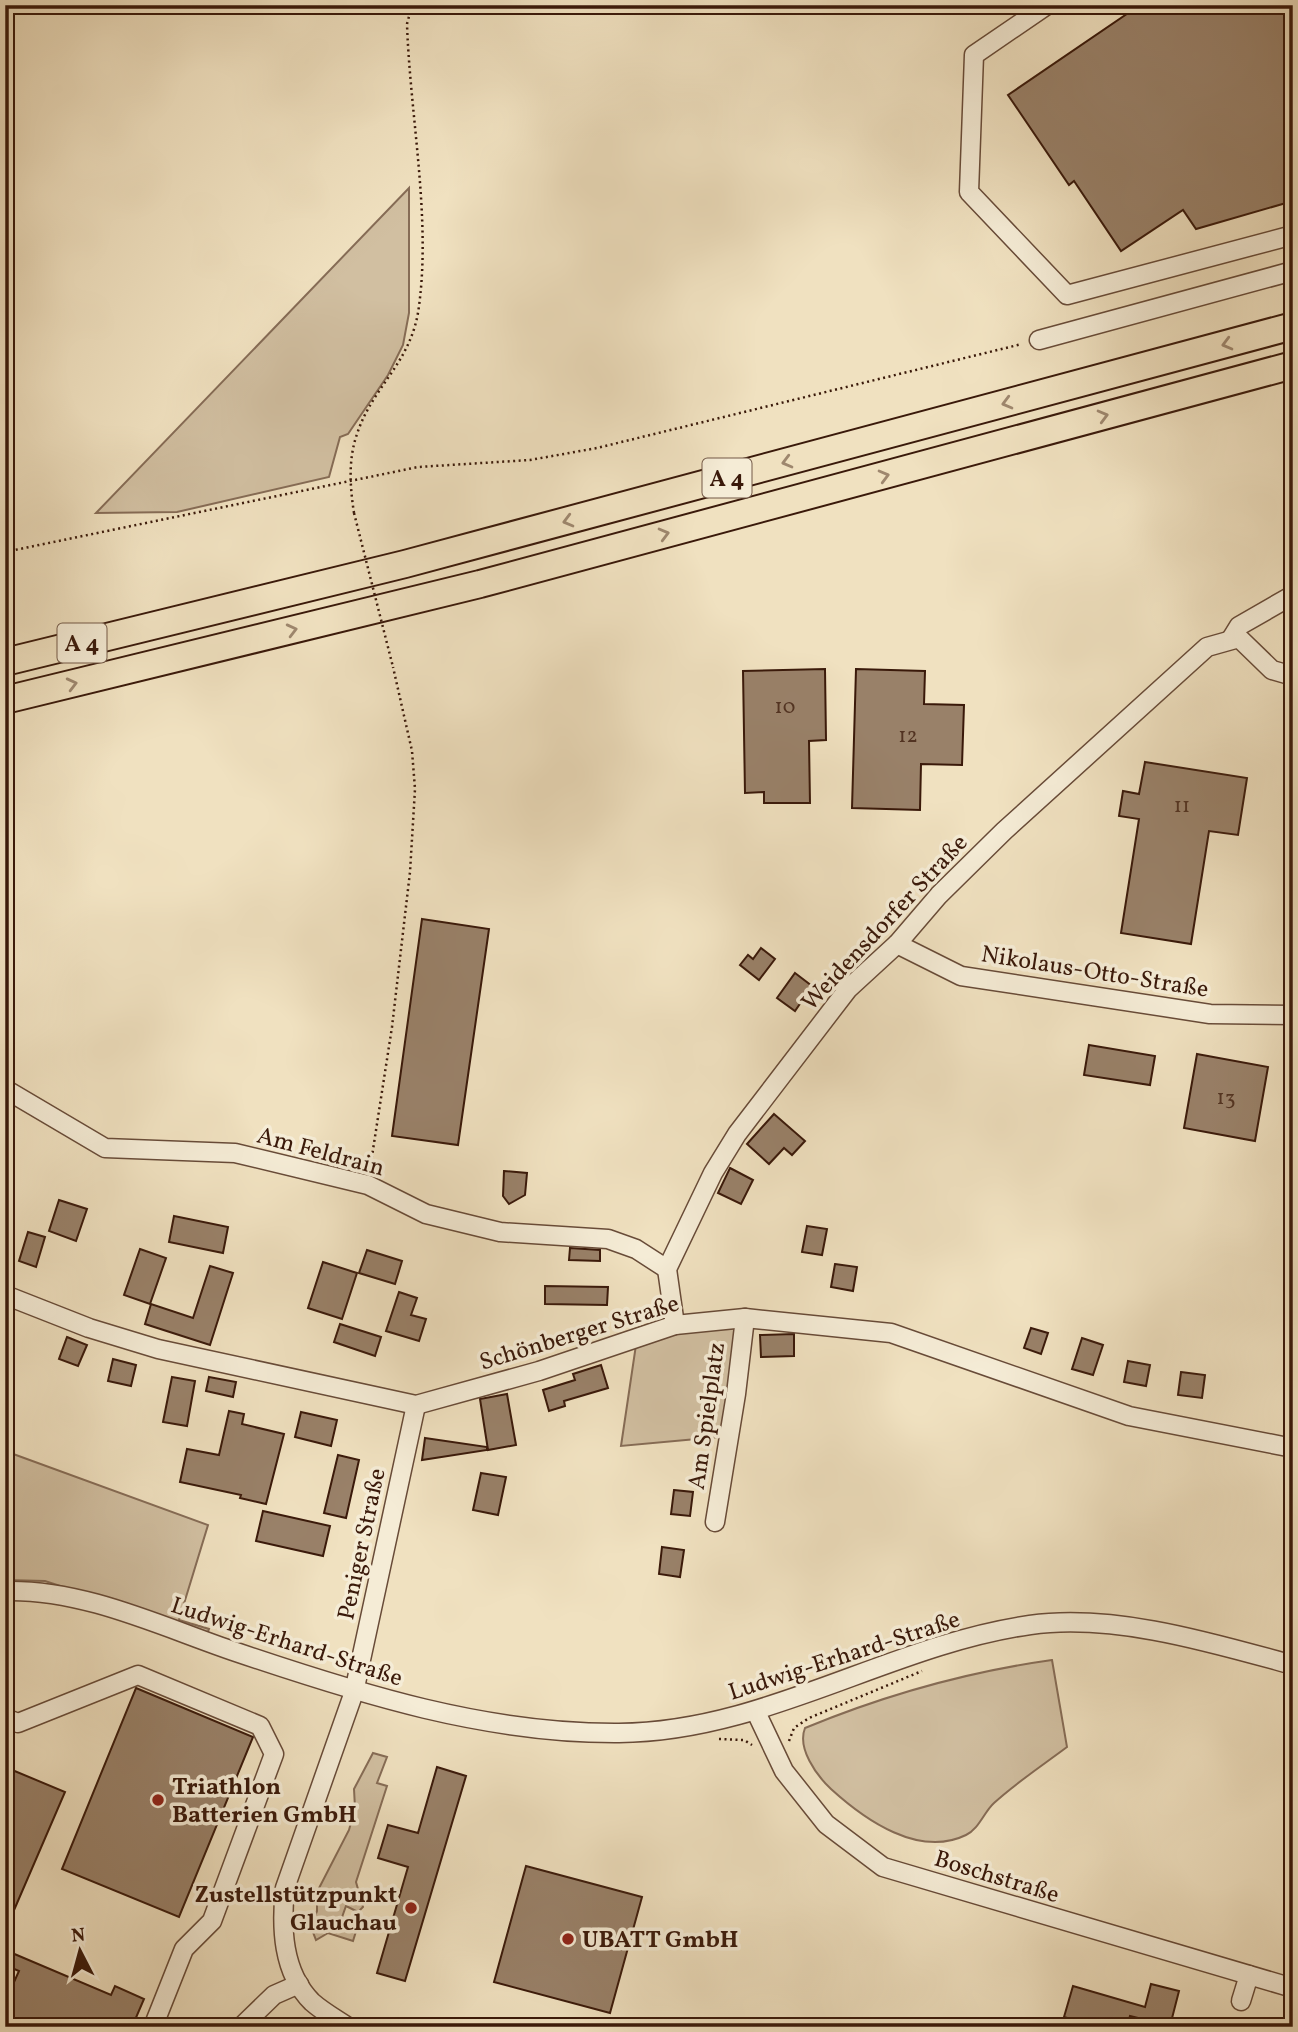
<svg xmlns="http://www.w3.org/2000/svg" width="1298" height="2032" viewBox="0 0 1298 2032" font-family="Vollkorn,serif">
	<rect width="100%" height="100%" fill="#f0e1c0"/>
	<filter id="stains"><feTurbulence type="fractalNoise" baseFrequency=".00286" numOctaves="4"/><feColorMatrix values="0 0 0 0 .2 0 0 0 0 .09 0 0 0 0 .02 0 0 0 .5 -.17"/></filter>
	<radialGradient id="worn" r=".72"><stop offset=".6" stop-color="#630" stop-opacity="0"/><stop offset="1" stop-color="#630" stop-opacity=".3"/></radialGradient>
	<g fill="#d1bfa1" stroke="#866c56" stroke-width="2">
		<polygon points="409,188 409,313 403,345 388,375 348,434 340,437 329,477 177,512 96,513"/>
		<polygon points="745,1318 729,1436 621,1446 637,1338"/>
		<polygon points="5,1451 208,1525 179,1620 209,1629 207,1634 45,1581 5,1580"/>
		<path d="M1052 1660 1067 1747C1043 1765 1017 1782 994 1803 984 1812 979 1829 966 1835 919 1858 865 1820 831 1789 816 1775 797 1748 805 1728 885 1695 966 1672 1052 1660Z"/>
		<polygon points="373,1753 387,1757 377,1783 387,1786 356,1882 363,1907 358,1912 346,1906 341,1920 358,1925 353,1941 328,1933 316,1940 311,1927 317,1911 317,1892 349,1830 355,1808 354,1789"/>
	</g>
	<g fill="#998169" stroke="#3a190a" stroke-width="2">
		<polygon points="1140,5 1293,5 1293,201 1196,229 1183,210 1121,251 1074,181 1069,185 1008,95"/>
		<polygon points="825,669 826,740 809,741 810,803 764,803 764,792 745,793 743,671"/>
		<polygon points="856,669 925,671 924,704 964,705 962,765 921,764 920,810 852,808"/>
		<polygon points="1145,762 1247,778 1238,835 1209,831 1191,944 1121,933 1139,819 1119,816 1123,791 1139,794"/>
		<polygon points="422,919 489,929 458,1145 392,1136"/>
		<polygon points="761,948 775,959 759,980 740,965 748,955 753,959"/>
		<polygon points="795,973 812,986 795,1011 777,998"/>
		<polygon points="1089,1045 1155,1056 1150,1085 1084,1075"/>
		<polygon points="1197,1054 1268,1067 1255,1141 1184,1128"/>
		<polygon points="774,1114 805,1141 792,1155 784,1148 769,1164 747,1144"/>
		<polygon points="730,1168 753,1180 741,1204 718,1193"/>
		<polygon points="504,1171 527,1173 525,1195 509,1204 503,1196"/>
		<polygon points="59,1200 87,1209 76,1241 49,1231"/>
		<polygon points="174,1216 228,1227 223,1253 169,1242"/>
		<polygon points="807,1226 827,1229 822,1255 802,1252"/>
		<polygon points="28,1232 45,1237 36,1267 19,1261"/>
		<polygon points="570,1248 600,1250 600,1261 569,1260"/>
		<polygon points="140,1249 166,1258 150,1304 124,1295"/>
		<polygon points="367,1250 402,1261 395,1284 359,1273"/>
		<polygon points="323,1262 357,1273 342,1319 308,1308"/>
		<polygon points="835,1264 857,1267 853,1291 831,1287"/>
		<polygon points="210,1266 233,1273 210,1345 145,1324 151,1304 193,1318"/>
		<polygon points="545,1286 608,1287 607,1305 545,1304"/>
		<polygon points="399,1292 417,1298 411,1315 426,1319 419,1341 386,1331"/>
		<polygon points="340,1324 381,1337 375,1356 334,1342"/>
		<polygon points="1031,1328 1048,1333 1041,1354 1024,1348"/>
		<polygon points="794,1334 794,1356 761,1357 760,1335"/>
		<polygon points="67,1337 87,1345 78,1366 59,1359"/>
		<polygon points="1082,1338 1103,1345 1093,1375 1072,1369"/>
		<polygon points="113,1359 136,1365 131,1386 108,1381"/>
		<polygon points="1128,1361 1150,1365 1146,1386 1124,1382"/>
		<polygon points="601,1365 608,1388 564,1401 565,1406 549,1411 543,1390 575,1380 573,1374"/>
		<polygon points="1181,1372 1205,1375 1202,1398 1178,1395"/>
		<polygon points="172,1377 195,1381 187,1426 163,1422"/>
		<polygon points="209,1377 236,1382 233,1397 206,1391"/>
		<polygon points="507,1394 516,1445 488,1450 480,1399"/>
		<polygon points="229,1411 244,1414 242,1424 284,1434 266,1504 240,1498 241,1495 180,1482 187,1449 219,1455"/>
		<polygon points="301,1412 337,1420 331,1446 295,1437"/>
		<polygon points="425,1438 487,1447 487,1450 422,1460"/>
		<polygon points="338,1455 359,1460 346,1518 324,1513"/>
		<polygon points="481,1473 506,1477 498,1515 473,1510"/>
		<polygon points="674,1490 693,1492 690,1516 671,1514"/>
		<polygon points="263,1511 330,1526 323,1556 256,1541"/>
		<polygon points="662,1547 684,1550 680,1577 659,1574"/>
		<polygon points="136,1688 253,1737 179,1917 62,1869"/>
		<polygon points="5,1767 65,1792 5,1931"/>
		<polygon points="437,1767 466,1776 405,1981 377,1973 408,1867 378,1858 388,1825 418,1833"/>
		<polygon points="526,1866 642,1897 610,2013 494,1982"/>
		<polygon points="5,1950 111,1995 115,1986 144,1999 132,2027 5,2027 5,2002 19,1971 5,1965"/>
		<polygon points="1151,1984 1179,1991 1170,2026 1130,2016 1127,2027 1097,2027 1064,2017 1073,1986 1145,2007"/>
	</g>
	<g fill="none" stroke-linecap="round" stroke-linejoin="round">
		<defs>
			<g id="minor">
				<polyline points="1047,5 974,55 969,192 1067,295 1293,235"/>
				<polyline points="1039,340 1293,271"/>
				<polyline points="1231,639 1239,626 1293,595"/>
				<polyline points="897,944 961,976 1210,1014 1293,1015"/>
				<polyline points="5,1089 105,1148 235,1153 368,1185 426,1214 500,1232 608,1239 636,1249 667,1269"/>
				<polyline points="5,1295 89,1328 158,1349 416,1405 539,1371 675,1325 745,1318 891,1333 1129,1416 1293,1448"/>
				<polyline points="675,1325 667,1269 713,1173 737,1134 848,989 897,944 939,895 1004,831 1207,647 1239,638 1272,670 1293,676"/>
				<polyline points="715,1522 736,1394 745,1318"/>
				<path d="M5 1591C85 1589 162 1627 236 1652 360 1694 487 1734 619 1733 765 1732 889 1645 1030 1625 1114 1613 1213 1643 1293 1665"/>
				<polyline points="756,1712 784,1771 826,1824 883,1867 1293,1988"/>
				<polyline points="5,1718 18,1723 138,1675 260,1726 274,1754 212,1921 184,1949 153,2027"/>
				<polyline points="1241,2001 1249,1975"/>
				<polyline points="241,2027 274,1995 299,1984"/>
				<path d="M348 2027C336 2019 322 2011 312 2002 282 1972 281 1927 285 1888L354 1692 416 1405"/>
			</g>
			<g id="highway">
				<polyline points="5,662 405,564 1293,326"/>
				<polyline points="5,700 480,584 1293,365"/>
			</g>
		</defs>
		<use href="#minor" stroke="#684b38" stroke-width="21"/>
		<use href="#highway" stroke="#3a190a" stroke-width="30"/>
		<g stroke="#3a190a" stroke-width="2.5" stroke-dasharray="2 3.5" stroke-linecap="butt">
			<path d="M354 513C350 487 348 460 357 434 373 385 412 363 419 306 431 217 410 115 407 24L412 5"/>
			<polyline points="5,552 418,467 530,460 597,448 1022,344"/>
			<polyline points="370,1169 392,1027 410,872 415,789 412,751 393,667"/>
			<polyline points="719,1739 744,1740 752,1745"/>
			<polyline points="789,1741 794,1728 809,1718 922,1671"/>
		</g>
		<use href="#minor" stroke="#f5ecd6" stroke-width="18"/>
		<use href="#highway" stroke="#f0e1c0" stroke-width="26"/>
		<polyline stroke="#3a190a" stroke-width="2.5" stroke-dasharray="2 3.5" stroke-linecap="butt" points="354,513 393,667"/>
	</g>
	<defs><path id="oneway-chevron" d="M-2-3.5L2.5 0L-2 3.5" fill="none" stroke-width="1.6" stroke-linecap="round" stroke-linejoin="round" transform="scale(1.75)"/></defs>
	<g stroke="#9e876e">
		<use href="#oneway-chevron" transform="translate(1227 344) rotate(165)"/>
		<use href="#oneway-chevron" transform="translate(1007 403) rotate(165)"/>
		<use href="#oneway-chevron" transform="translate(1103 416) rotate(-15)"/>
		<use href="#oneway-chevron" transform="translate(787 462) rotate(165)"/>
		<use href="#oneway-chevron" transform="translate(884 476) rotate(-15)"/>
		<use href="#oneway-chevron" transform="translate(568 521) rotate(165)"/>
		<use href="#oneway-chevron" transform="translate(664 534) rotate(-15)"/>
		<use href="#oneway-chevron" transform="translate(292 630) rotate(-14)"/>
		<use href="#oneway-chevron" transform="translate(72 684) rotate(-14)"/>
	</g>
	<g fill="#8f2418" stroke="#f5ecd6" stroke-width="2.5">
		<circle cx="158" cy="1800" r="7"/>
		<circle cx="411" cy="1908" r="7"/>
		<circle cx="568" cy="1939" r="7"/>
	</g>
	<g text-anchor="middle" stroke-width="7" stroke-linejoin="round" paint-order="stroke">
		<g font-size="21" fill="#523322">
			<text x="785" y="713">10</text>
			<text x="908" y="742">12</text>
			<text x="1182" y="812">11</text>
			<text x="1226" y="1104">13</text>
		</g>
		<g fill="#f5ecd6" stroke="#725847" stroke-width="2">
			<rect x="702.5" y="458.5" width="49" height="39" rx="5"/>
			<rect x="57.5" y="623.5" width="49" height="39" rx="5"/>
		</g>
		<g font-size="23" font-weight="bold" fill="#3a190a">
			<text x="727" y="486">A 4</text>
			<text x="82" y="651">A 4</text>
		</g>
		<g font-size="24" fill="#3a190a" stroke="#f5ecd6">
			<text transform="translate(884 922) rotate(-47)" y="8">Weidensdorfer Straße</text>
			<text transform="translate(1095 971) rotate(9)" y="8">Nikolaus-Otto-Straße</text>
			<text transform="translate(321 1151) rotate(15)" y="8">Am Feldrain</text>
			<text transform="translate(579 1332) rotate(-17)" y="8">Schönberger Straße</text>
			<text transform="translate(706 1416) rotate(-82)" y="8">Am Spielplatz</text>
			<text transform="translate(361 1544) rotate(-78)" y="8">Peniger Straße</text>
			<text transform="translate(287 1641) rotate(18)" y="8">Ludwig-Erhard-Straße</text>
			<text transform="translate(844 1655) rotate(-18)" y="8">Ludwig-Erhard-Straße</text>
			<text transform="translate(997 1876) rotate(17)" y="8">Boschstraße</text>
		</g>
		<g font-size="24" font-weight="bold" fill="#3a190a" stroke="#f5ecd6" text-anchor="start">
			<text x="172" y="1794">Triathlon<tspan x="172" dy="28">Batterien GmbH</tspan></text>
			<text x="397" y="1902" text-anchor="end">Zustellstützpunkt<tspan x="397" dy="28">Glauchau</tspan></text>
			<text x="582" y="1947">UBATT GmbH</text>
		</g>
	</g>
	<rect width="1298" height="2032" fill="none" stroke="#f0e1c0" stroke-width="28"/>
	<rect x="7" y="7" width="1284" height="2018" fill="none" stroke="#3a190a" stroke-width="3.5"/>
	<rect x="14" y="14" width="1270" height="2004" fill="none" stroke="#3a190a" stroke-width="2"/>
	<g transform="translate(80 1951) rotate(354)" stroke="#f5ecd6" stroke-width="5" paint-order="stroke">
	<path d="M0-5L12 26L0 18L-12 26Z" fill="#3a190a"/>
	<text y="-10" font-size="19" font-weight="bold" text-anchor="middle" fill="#3a190a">N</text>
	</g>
	<rect width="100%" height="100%" filter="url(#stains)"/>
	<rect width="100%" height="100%" fill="url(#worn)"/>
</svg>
